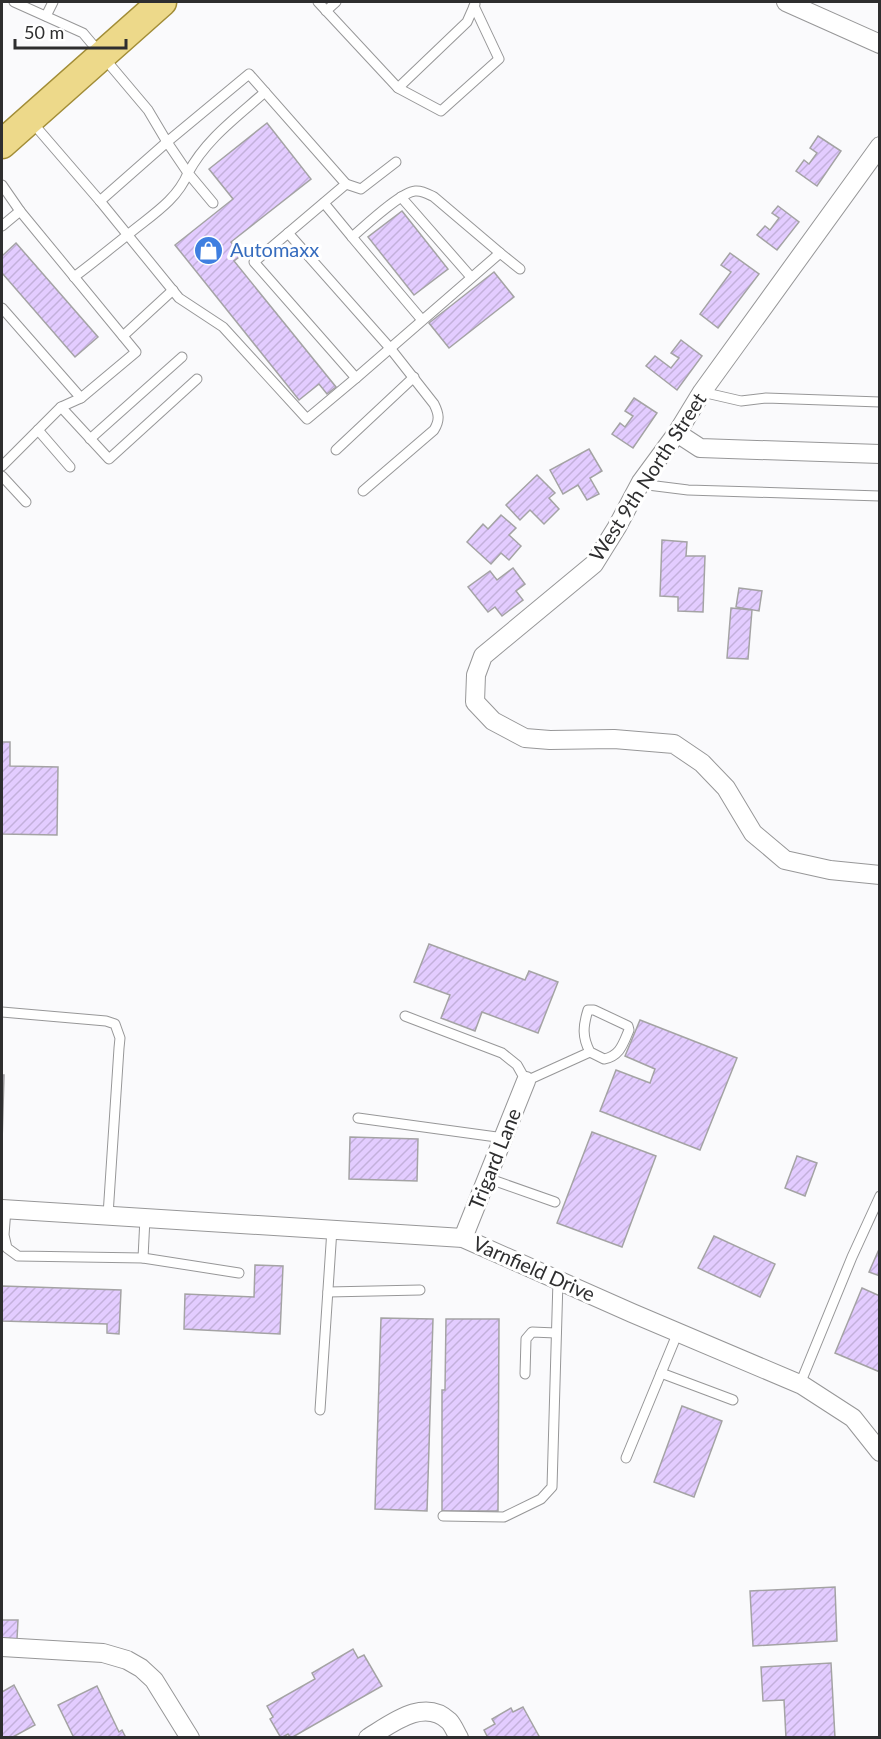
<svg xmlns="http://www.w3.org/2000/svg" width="881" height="1739" viewBox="0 0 881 1739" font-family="Lato,sans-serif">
	<defs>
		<pattern id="building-hatch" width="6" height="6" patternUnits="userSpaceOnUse" patternTransform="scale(1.5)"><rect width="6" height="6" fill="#e3ccff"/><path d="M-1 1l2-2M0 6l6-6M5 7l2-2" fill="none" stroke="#c3b0db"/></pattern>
	</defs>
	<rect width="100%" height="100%" fill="#fafafc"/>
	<g fill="url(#building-hatch)" stroke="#a4a3a4" stroke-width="1.5">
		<polygon points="267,123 311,179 231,242 242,255 234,261 336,387 327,394 319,384 299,400 175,245 233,199 209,169"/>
		<polygon points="818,136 841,151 817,186 796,171 804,160 809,164 817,153 810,148"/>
		<polygon points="778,206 799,222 777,250 757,235 765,226 770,230 779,218 772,213"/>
		<polygon points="402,211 448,269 414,295 368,237"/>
		<polygon points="16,243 98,337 75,357 2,273 2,256"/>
		<polygon points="730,253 759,274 718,328 700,314 731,272 721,265"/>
		<polygon points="494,272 514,297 449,348 429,323"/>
		<polygon points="681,340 702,356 677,390 646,366 655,356 671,368 679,358 671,353"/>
		<polygon points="634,398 657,413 633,448 612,434 620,423 625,427 633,416 625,411"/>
		<polygon points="589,449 602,471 590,478 599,494 587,500 578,485 563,494 550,470"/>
		<polygon points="537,475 555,493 549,498 559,509 544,524 530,510 520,520 506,505"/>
		<polygon points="501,515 516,528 509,535 521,546 509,560 501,553 491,564 467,542 483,524 488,529"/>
		<polygon points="662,540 687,542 686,556 705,556 703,612 678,611 678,597 660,596"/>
		<polygon points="513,568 525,584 516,591 523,600 502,616 495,607 488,612 468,587 490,571 497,580"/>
		<polygon points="739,588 762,591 759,611 736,607"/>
		<polygon points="731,608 752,610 748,659 727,658"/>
		<polygon points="2,742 10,742 10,766 58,767 57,835 2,834"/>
		<polygon points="429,944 525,980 529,971 558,982 538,1033 482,1012 475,1031 441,1018 450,995 414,982"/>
		<polygon points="640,1020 737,1058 700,1150 600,1111 616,1070 650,1083 655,1069 625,1056"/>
		<polygon points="2,1075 4,1075 2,1143"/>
		<polygon points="592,1132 656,1156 622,1247 557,1223"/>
		<polygon points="350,1137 418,1139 417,1181 349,1179"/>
		<polygon points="797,1156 817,1163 805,1196 785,1188"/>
		<polygon points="714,1236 775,1264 760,1297 698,1268"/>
		<polygon points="880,1247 880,1276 869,1272"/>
		<polygon points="255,1265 283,1266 280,1334 184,1329 185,1294 254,1297"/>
		<polygon points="2,1286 121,1290 119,1334 107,1333 107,1324 2,1321"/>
		<polygon points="862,1288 880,1296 880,1372 835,1353"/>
		<polygon points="381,1318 433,1319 427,1511 375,1509"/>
		<polygon points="446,1319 499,1319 498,1511 442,1511 442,1390 445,1390"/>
		<polygon points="682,1406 722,1421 694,1497 654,1482"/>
		<polygon points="835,1587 837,1641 753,1646 750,1591"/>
		<polygon points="2,1620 18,1620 17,1639 2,1638"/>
		<polygon points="353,1649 358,1658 364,1655 382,1686 291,1738 288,1734 281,1738 270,1719 273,1717 267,1706 315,1679 312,1673"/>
		<polygon points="831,1663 835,1738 786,1738 784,1700 763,1701 761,1667"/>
		<polygon points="14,1685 35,1725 11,1738 2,1738 2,1692"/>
		<polygon points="97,1686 119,1732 122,1730 126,1738 74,1738 58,1705"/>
		<polygon points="523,1707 540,1738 488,1738 484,1730 495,1724 492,1719 511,1708 513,1712"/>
	</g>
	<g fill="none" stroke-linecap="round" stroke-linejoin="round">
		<defs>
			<g id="lane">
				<path d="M14 2 83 33 148 110 167 142 249 74 346 184 254 262 356 378 307 419 223 327 179 298 100 201 167 142 188 173C177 200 152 215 130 233 111 248 93 263 74 277"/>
				<polyline points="318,2 398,88 441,111 499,59 474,6"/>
				<polyline points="326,11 336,2"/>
				<polyline points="46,16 53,2"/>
				<polyline points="398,88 467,22 475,4"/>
				<polyline points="31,121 100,201"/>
				<polyline points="346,184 361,189 396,162"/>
				<polyline points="2,185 20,211"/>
				<polyline points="401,197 471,277"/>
				<path d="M213 203 188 173C206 139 237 117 265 92"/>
				<path d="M324 203 352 237C365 226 401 192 415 191 422 190 428 194 434 197L500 253"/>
				<polyline points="2,226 20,211 136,352 81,398 2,308"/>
				<path d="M288 233 390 348 434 404C439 414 440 420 434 430L363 491"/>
				<polyline points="352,237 422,320"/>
				<polyline points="123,336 173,290"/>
				<polyline points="356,378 500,253 520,269"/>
				<polyline points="702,392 741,401 766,398 880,402"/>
				<polyline points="81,398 61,407 109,459 197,379"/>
				<polyline points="38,430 70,467"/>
				<polyline points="90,439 182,357"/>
				<polyline points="336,450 414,377"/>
				<polyline points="2,466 61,407"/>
				<polyline points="2,476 26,502"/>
				<polyline points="640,484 688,490 880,496"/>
				<polyline points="2,1012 106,1021 115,1024 120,1038 119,1048 108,1215"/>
				<path d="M405 1016 502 1053 517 1065 526 1081 590 1052 604 1059C620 1056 623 1044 629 1030L628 1026 594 1010H588C583 1026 582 1037 590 1052"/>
				<polyline points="358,1118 504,1138"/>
				<polyline points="487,1178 555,1202"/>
				<polyline points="6,1209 4,1235 7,1248 18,1256 143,1258 239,1273"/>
				<polyline points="143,1258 145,1218"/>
				<polyline points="328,1292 420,1290"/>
				<polyline points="661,1373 733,1400"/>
				<polyline points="525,1374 526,1339 532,1332 556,1333"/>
				<polyline points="800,1384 852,1257 880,1196"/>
				<polyline points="320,1410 332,1229"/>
				<polyline points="626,1458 678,1332"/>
				<polyline points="443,1516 504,1517 541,1499 552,1487 558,1280"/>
			</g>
			<g id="street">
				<polyline points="786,2 880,44"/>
				<polyline points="880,146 702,392 677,433 641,482 617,527 594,564 483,656 476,675 475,702 493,721 525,738 550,740 614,739 674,744 702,763 726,788 753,833 785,860 830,870 880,875"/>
				<polyline points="677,433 700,448 880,454"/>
				<polyline points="2,1209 463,1238 632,1313 802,1385 853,1418 880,1452"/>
				<polyline points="463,1238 526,1081"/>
				<polyline points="2,1647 103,1653 127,1660 141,1668 154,1680 190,1738"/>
				<path d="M368 1738C391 1724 424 1697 449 1721 453 1725 456 1733 459 1738"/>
			</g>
			<polyline id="primary" points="2,144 162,2"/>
		</defs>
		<use href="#lane" stroke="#979798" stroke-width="11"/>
		<use href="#street" stroke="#979798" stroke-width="20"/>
		<use href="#primary" stroke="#a28d37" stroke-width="31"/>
		<use href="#lane" stroke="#fff" stroke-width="9"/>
		<use href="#street" stroke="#fff" stroke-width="18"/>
		<use href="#primary" stroke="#edd98a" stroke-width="28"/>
	</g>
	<defs>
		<symbol id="shop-disc" viewBox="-11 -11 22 22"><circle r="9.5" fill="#3f7fe0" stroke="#fff"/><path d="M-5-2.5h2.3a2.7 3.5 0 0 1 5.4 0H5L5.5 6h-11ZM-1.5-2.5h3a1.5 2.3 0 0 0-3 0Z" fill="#fff"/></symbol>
	</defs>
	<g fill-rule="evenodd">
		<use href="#shop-disc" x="192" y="234" width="33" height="33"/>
	</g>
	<g text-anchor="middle" stroke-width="6" stroke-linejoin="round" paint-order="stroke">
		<g font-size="20" fill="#366cbe" stroke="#fff" text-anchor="start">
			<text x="230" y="257">Automaxx</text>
		</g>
		<g font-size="20" fill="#2e2e2f" stroke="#fff">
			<text transform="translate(648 477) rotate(-57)" y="7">West 9th North Street</text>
			<text transform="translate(495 1159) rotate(-68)" y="7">Trigard Lane</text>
			<text transform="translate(534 1269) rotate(24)" y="7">Varnfield Drive</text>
		</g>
	</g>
	<rect width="881" height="1739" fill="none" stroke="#2e2e2f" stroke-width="6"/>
	<path d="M15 39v9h111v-9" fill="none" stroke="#2e2e2f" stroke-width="3"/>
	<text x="24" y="39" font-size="18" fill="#2e2e2f" stroke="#ffffff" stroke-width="4.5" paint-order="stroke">50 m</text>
</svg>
